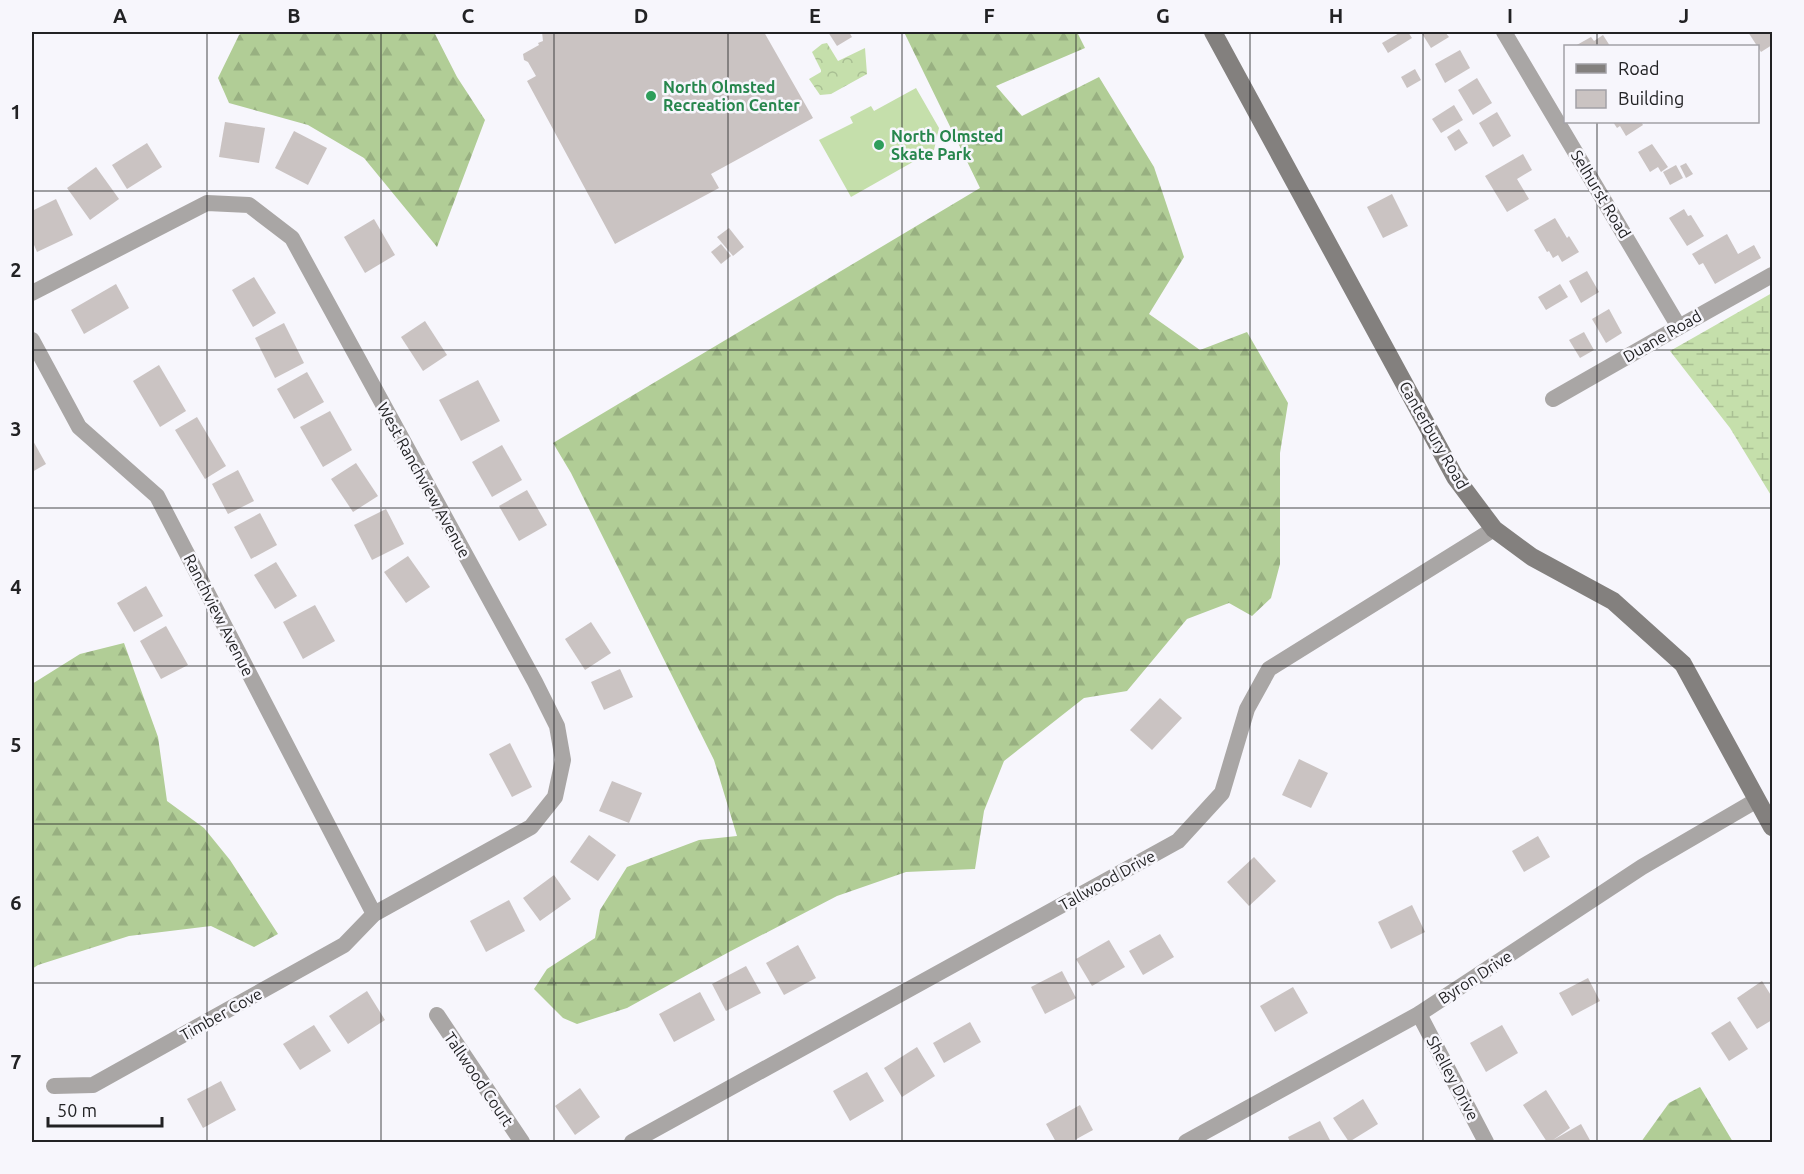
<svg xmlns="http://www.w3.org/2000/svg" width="1804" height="1174" viewBox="0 0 1804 1174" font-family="Ubuntu,sans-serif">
	<defs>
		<pattern id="forest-firs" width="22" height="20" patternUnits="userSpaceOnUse" patternTransform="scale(1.5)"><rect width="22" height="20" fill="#b1cd96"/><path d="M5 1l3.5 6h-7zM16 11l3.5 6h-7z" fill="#98b081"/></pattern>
		<pattern id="wetland-marsh" width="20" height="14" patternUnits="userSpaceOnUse" patternTransform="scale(1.5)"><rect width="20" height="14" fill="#c5dfab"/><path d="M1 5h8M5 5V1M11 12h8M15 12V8" fill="none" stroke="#a9bf93"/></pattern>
		<pattern id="park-crowns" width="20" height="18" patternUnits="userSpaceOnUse" patternTransform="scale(1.5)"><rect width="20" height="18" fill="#c5dfab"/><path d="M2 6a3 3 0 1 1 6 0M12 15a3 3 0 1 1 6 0" fill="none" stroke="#a9bf93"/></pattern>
	</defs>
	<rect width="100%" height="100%" fill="#f7f6fc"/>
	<polygon fill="#c5dfab" points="916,88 939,128 934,150 851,197 819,140 853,123 850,117 871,106 874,111"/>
	<g fill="url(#forest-firs)">
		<polygon points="243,32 434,32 457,77 485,120 437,247 364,158 308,125 229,103 218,78 239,35"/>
		<polygon points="904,32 1077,32 1085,48 996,86 1022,116 1099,77 1154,167 1184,257 1149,314 1200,350 1247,332 1288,403 1280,453 1280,564 1271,598 1252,616 1229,603 1187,619 1127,691 1084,698 1004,761 984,811 975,869 906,872 837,896 729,952 627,1008 577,1024 563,1018 534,989 547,969 595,938 600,910 627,867 699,840 737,836 714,760 571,473 553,443 980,188"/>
		<polygon points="124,643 158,737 167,801 204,828 230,860 278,934 254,947 211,926 129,936 38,965 32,969 32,684 80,654"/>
		<polygon points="1700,1087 1733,1142 1641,1142 1669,1103"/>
	</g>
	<polygon fill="url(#wetland-marsh)" points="1772,293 1772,497 1730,428 1670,351"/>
	<polygon fill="url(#park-crowns)" points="827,43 838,61 865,48 867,74 831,94 820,95 809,79 821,72 821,70 812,52 822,44"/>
	<g fill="#cac3c2">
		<polygon points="542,32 764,32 813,118 711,174 719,188 615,244 527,81 536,76 528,62 524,60 523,54 539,45 538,43 543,41"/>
		<polygon points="828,32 849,32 852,37 837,46"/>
		<polygon points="1401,32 1408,32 1412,38 1388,53 1382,43"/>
		<polygon points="1421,32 1445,32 1449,37 1431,48"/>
		<polygon points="1748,32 1772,32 1772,45 1761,52"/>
		<polygon points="1603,35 1610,46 1575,46 1591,37 1594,41"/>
		<polygon points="1460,50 1470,68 1445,83 1435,64"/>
		<polygon points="1415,69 1421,80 1407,88 1401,77"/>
		<polygon points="1477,78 1492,103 1473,115 1458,90"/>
		<polygon points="1454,105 1463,120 1441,133 1432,119"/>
		<polygon points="1497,112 1511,136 1493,147 1479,123"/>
		<polygon points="225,122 265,128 259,163 219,157"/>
		<polygon points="1613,122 1641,122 1643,125 1626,136 1620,126 1617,128"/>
		<polygon points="1459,129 1468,143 1455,151 1447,137"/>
		<polygon points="294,131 327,148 308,185 275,168"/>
		<polygon points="147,143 162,167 127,189 112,165"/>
		<polygon points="1652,144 1668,167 1661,172 1658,167 1650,172 1638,152"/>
		<polygon points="1523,154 1532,170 1517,179 1529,199 1507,212 1485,176"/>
		<polygon points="1686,163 1693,174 1686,178 1680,166"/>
		<polygon points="1676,165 1683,178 1670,185 1663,172"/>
		<polygon points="96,167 119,199 90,220 67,188"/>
		<polygon points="1392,194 1408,226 1383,238 1367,207"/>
		<polygon points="56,199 73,235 37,252 32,240 32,211"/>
		<polygon points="1684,209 1688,216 1691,215 1704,236 1687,246 1669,218"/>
		<polygon points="1555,218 1567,238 1569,236 1579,252 1562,262 1558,255 1553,258 1549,251 1547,252 1534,230"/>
		<polygon points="374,219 395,255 365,273 344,237"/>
		<polygon points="729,228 744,247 733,256 717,237"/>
		<polygon points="1727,234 1738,254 1754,245 1761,258 1715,284 1703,263 1699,265 1692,254"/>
		<polygon points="721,244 731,256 721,264 711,252"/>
		<polygon points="1587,271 1599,292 1581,303 1569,281"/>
		<polygon points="254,277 276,313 253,327 232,290"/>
		<polygon points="116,284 129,308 84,334 71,310"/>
		<polygon points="1560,284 1568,297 1546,310 1538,297"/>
		<polygon points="1609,309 1622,333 1606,343 1592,319"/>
		<polygon points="425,321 447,355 423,371 401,337"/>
		<polygon points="284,323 304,363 275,378 255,338"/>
		<polygon points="1584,332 1594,350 1580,358 1569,340"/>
		<polygon points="159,365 186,411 160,427 133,381"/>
		<polygon points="307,372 324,402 294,419 277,389"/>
		<polygon points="478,380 500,421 461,441 439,400"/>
		<polygon points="330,411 352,450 323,467 300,427"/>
		<polygon points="197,417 226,466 205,479 175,430"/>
		<polygon points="32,439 46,464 32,472"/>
		<polygon points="502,445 522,480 492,497 472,462"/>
		<polygon points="356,463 378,496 353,512 331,479"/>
		<polygon points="238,470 254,501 228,514 212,484"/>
		<polygon points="527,490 547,525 519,541 499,506"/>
		<polygon points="386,509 404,544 372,560 354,525"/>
		<polygon points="260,513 277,545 251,559 234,527"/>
		<polygon points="408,556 430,587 406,603 384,572"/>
		<polygon points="276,562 297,596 275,609 254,575"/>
		<polygon points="146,586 163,616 134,632 117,603"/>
		<polygon points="315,605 335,641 303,659 283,622"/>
		<polygon points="591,622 611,653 585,670 565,639"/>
		<polygon points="166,626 188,665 161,679 140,641"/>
		<polygon points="620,669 633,697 604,710 591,682"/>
		<polygon points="1160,698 1182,718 1152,750 1130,730"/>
		<polygon points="510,743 532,787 512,797 489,754"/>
		<polygon points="1299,759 1328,773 1311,808 1282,795"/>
		<polygon points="612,781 642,793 629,823 599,811"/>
		<polygon points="589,835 616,855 598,881 570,862"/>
		<polygon points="1538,836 1550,857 1524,872 1512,851"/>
		<polygon points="1254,857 1276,881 1249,906 1227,882"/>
		<polygon points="554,875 571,899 540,921 523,898"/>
		<polygon points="509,900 525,931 486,952 470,921"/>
		<polygon points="1412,905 1425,932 1391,949 1378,922"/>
		<polygon points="1160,934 1174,957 1143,975 1129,951"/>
		<polygon points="1109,940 1125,967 1092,986 1076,959"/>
		<polygon points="798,945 816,978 784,995 766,963"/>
		<polygon points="746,966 761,993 726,1011 712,984"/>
		<polygon points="1062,971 1076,998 1045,1014 1031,987"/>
		<polygon points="1588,978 1600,1001 1572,1016 1559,993"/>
		<polygon points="1762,981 1772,997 1772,1020 1757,1029 1737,998"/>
		<polygon points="1293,987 1308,1013 1275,1032 1260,1006"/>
		<polygon points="367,991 385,1020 348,1044 329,1016"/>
		<polygon points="700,992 715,1020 674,1042 659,1014"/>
		<polygon points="1730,1021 1748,1049 1729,1061 1711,1033"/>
		<polygon points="970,1022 981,1042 944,1063 933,1043"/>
		<polygon points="314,1025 331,1051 300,1070 283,1044"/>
		<polygon points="1502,1025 1518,1053 1486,1072 1470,1043"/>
		<polygon points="917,1047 935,1076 902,1097 884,1068"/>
		<polygon points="867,1072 884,1101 850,1121 833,1091"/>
		<polygon points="221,1081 236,1110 203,1128 187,1099"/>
		<polygon points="580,1088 600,1117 575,1135 555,1106"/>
		<polygon points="1546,1090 1570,1128 1553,1140 1581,1124 1591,1142 1547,1142 1523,1105"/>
		<polygon points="1363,1099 1378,1124 1349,1142 1333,1118"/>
		<polygon points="1080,1105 1093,1130 1071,1142 1056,1142 1046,1124"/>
		<polygon points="1320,1121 1331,1142 1290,1142 1288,1137"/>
	</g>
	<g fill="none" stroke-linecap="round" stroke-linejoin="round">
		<g stroke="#a9a6a5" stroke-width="16">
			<polyline points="1504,32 1679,327"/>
			<polyline points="32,293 207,203 249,205 292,238 535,682 557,726 563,760 555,797 531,827 374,914 344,945 93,1085 54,1086"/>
			<polyline points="32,340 79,427 157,496 374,914"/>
			<polyline points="1553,399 1679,327 1772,275"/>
			<polyline points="1419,1014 1486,1142"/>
			<polyline points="437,1015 522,1142"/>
			<polyline points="632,1142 1178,841 1222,793 1247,709 1269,669 1494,529"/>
			<polyline points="1186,1142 1419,1014 1642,867 1757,800"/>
		</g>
		<polyline stroke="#83807e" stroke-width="18" points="1213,32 1455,477 1494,529 1532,557 1613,601 1683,664 1772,827"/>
	</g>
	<path fill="none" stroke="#222224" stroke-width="1.5" stroke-opacity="0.55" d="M207 32V1142M381 32V1142M554 32V1142M728 32V1142M902 32V1142M1076 32V1142M1250 32V1142M1423 32V1142M1597 32V46M1597 122V1142M32 191H1772M32 350H1772M32 508H1772M32 666H1772M32 824H1772M32 983H1772"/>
	<g fill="#2e9e5b" stroke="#f7f6fc" stroke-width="2">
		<circle cx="651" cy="96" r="6"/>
		<circle cx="879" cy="145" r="6"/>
	</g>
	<g text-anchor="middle" stroke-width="5" stroke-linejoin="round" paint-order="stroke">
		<g font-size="16" font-weight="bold" fill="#27864d" stroke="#f7f6fc" text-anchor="start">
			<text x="663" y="93">North Olmsted<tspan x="663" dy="18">Recreation Center</tspan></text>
			<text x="891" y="142">North Olmsted<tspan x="891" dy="18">Skate Park</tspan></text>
		</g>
		<g font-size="16" fill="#222224" stroke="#f7f6fc">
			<text transform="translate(1601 194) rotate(59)" y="6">Selhurst Road</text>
			<text transform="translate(1662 336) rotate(-30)" y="6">Duane Road</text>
			<text transform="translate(1434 435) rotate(60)" y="6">Canterbury Road</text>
			<text transform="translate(424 480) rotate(61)" y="6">West Ranchview Avenue</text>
			<text transform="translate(219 615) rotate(63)" y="6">Ranchview Avenue</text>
			<text transform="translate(1107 880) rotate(-29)" y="6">Tallwood Drive</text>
			<text transform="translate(1475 977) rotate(-33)" y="6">Byron Drive</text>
			<text transform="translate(221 1014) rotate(-29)" y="6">Timber Cove</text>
			<text transform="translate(1453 1078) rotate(62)" y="6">Shelley Drive</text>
			<text transform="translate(479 1079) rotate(56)" y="6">Tallwood Court</text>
		</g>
	</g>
	<rect width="1804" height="1174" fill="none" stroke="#f7f6fc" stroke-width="66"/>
	<rect x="1564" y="45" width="195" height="78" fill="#f7f6fc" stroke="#a2a1a6" stroke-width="1.5"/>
	<rect x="1576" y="64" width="30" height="9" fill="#83807e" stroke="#a2a1a6" stroke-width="1.5"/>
	<text x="1618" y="75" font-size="18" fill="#222224">Road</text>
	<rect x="1576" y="90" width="30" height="18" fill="#cac3c2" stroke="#a2a1a6" stroke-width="1.5"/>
	<text x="1618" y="105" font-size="18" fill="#222224">Building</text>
	<path d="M48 1117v9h114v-9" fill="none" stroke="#222224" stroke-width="3"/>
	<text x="57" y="1117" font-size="18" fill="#222224" stroke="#f7f6fc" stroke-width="4.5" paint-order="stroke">50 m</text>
	<rect x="33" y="33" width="1738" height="1108" fill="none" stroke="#222224" stroke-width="2"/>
	<g font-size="20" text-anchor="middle" font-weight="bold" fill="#222224">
		<text x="120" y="23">A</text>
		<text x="294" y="23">B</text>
		<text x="468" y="23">C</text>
		<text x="641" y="23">D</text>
		<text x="815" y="23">E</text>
		<text x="989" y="23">F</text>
		<text x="1163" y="23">G</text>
		<text x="1336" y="23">H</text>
		<text x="1510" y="23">I</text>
		<text x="1684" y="23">J</text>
		<text x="16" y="119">1</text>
		<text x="16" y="277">2</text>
		<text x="16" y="436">3</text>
		<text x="16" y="594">4</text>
		<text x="16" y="752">5</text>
		<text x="16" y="910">6</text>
		<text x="16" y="1069">7</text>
	</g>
</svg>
